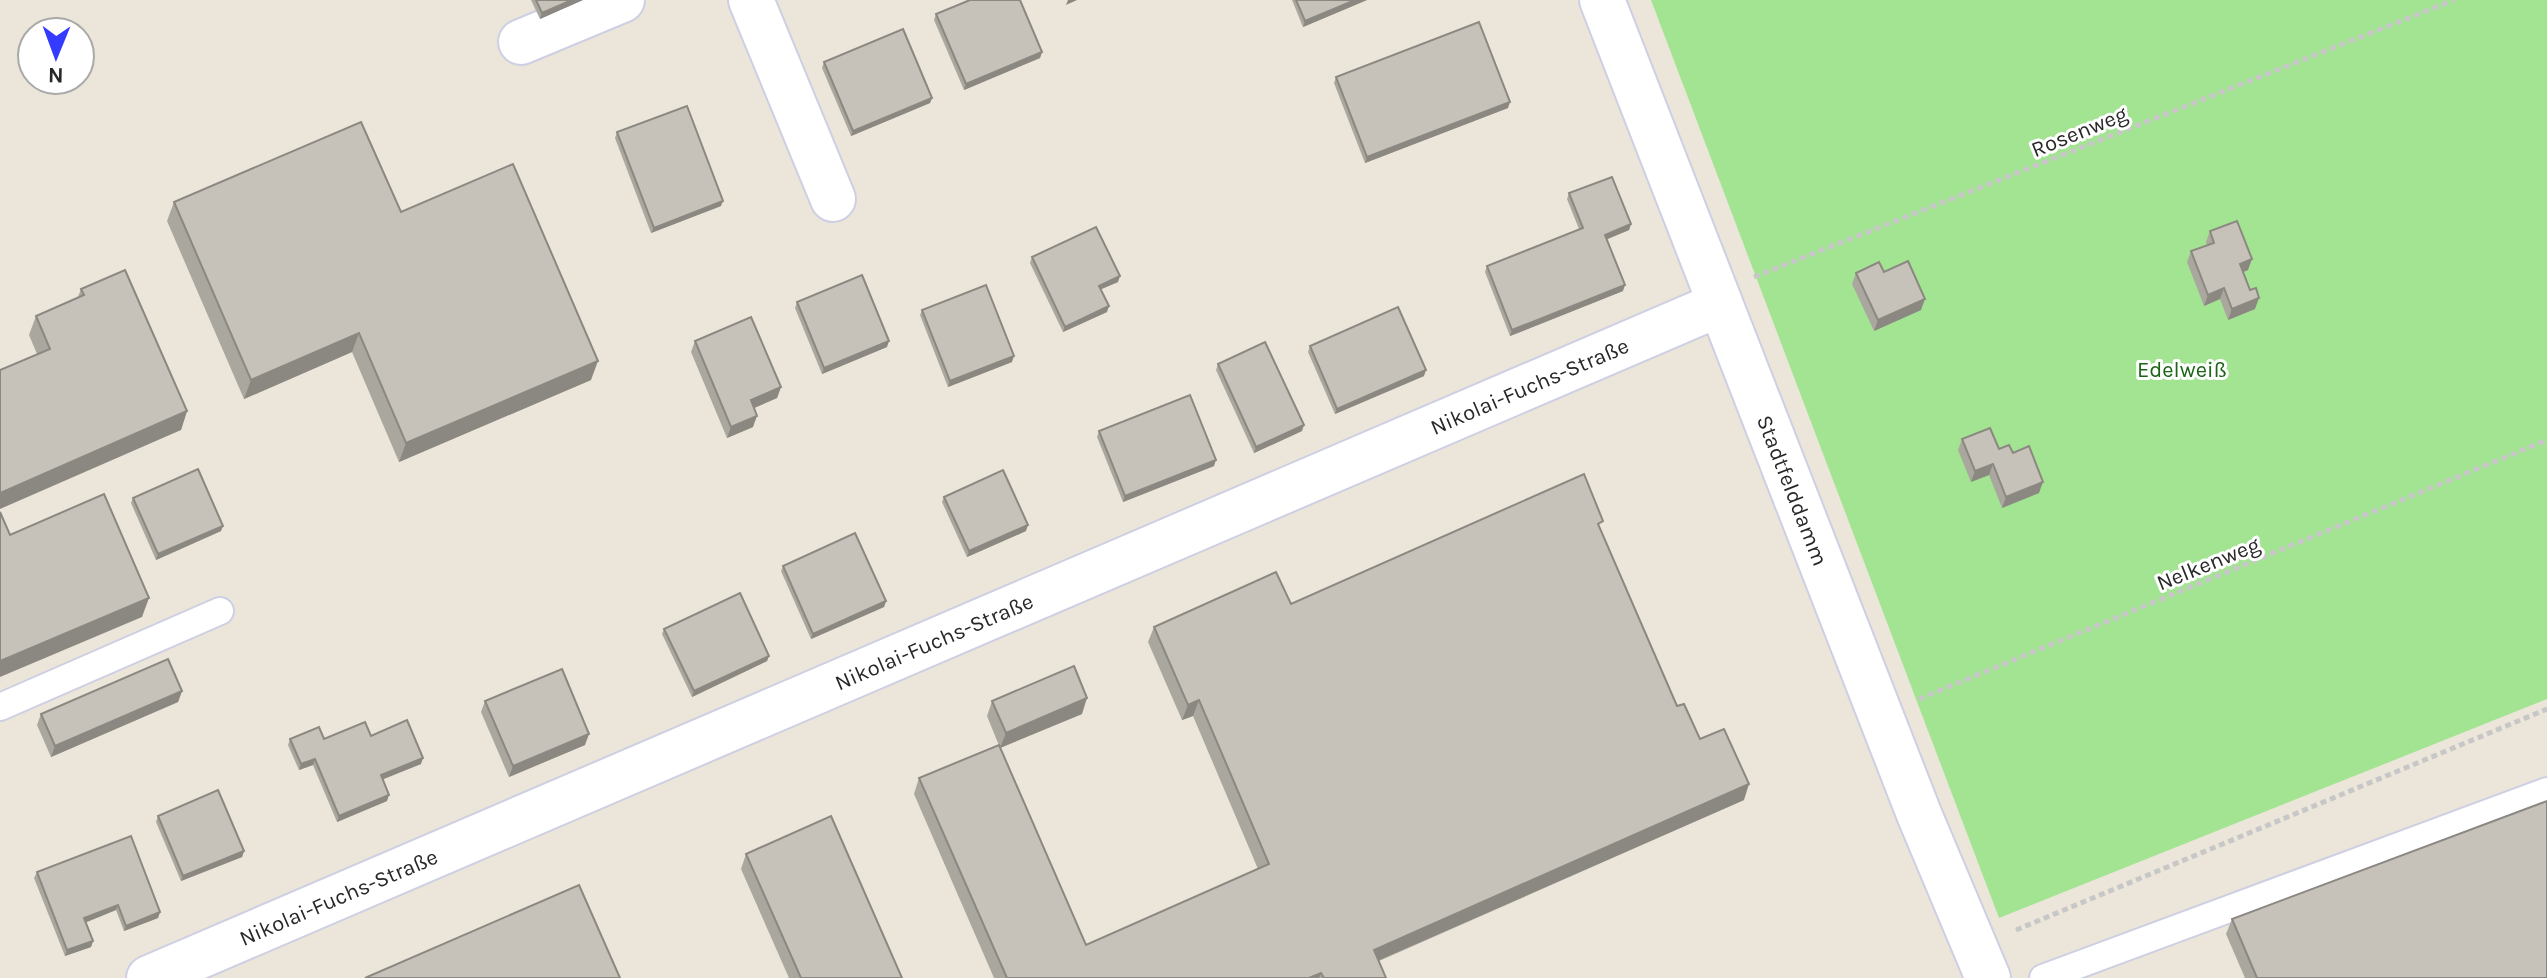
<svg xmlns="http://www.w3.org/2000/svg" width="2547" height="978" viewBox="0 0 2547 978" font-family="Karla,sans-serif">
	<rect width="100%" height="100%" fill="#ebe6d9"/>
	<polygon fill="#a3e493" points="1651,0 2547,0 2547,699 1999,918"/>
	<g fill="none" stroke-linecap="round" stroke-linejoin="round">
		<defs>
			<g id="service">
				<polyline points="0,707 220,611"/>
				<polyline points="2043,978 2547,791"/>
			</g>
			<g id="minor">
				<polyline points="751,0 833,199"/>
				<path id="s1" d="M1602 0 1919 814 1988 978"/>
				<polyline points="521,42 622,0"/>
				<path id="s2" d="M149 978 1720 304"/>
			</g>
		</defs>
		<use href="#service" stroke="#cecfe2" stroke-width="30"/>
		<use href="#minor" stroke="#cecfe2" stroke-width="48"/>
		<g stroke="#c7c7c7" stroke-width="5" stroke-dasharray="6 4" stroke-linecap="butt">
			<polyline points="1754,277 2454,0"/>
			<polyline points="1919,699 2547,440"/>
			<polyline points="2016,930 2547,709"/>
		</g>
		<use href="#service" stroke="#fff" stroke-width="26"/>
		<use href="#minor" stroke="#fff" stroke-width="44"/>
	</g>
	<g fill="#aaa79f">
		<polygon points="531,0 583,0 540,19"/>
		<polygon points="1292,0 1367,0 1303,27"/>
		<polygon points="936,14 1042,52 1040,58 964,90 934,20"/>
		<polygon points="824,62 932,98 930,103 851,136 822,68"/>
		<polygon points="1336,77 1508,108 1365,163 1334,83"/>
		<polygon points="617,132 721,206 651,233 615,138"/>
		<polygon points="1569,193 1631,224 1629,230 1607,239 1623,291 1510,336 1485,272 1487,266 1579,229 1567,199"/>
		<polygon points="174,202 401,212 591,380 399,462 352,352 244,399 167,221"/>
		<polygon points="2210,231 2248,270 2243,272 2255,309 2228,320 2220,299 2204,306 2187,262 2191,251 2207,246 2206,242"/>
		<polygon points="1032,257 1118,282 1101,289 1107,312 1063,332 1030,263"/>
		<polygon points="1884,272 1921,310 1874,331 1852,284 1856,273"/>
		<polygon points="81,289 187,411 181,430 37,354 29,335 36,316 78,297"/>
		<polygon points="797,302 887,347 822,374 795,308"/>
		<polygon points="922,310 1012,362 948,387 920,315"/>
		<polygon points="695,341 781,387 777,398 754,408 753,427 727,438 691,352"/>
		<polygon points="1310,346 1424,376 1335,414 1308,352"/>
		<polygon points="1218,364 1302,431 1254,453 1216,370"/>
		<polygon points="1099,431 1214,466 1123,502 1097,437"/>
		<polygon points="1962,439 2013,453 2039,493 2002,508 1989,475 1971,482 1958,450"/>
		<polygon points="944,497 1026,531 967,557 942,502"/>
		<polygon points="133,498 221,531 156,560 131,503"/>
		<polygon points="1600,529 1677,706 1744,800 1379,961 1386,978 994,978 914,794 919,778 1086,945 1258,869 1193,716 1182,720 1148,642 1154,627 1291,604"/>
		<polygon points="783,566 886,601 884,607 811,639 781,571"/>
		<polygon points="664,629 769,656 767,661 692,697 662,634"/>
		<polygon points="182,691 178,702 51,757 37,725 41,714"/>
		<polygon points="485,701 585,745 509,777 481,712"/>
		<polygon points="992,701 1082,714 1000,748 987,716"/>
		<polygon points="371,736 421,764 382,779 387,801 337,822 313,765 299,770 288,745 290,739 324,739"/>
		<polygon points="158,816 244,851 242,857 181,881 156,822"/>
		<polygon points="746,854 902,978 789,978 741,869"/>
		<polygon points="37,872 160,912 158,918 124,931 116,910 86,922 93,941 91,947 65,956 34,878"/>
		<polygon points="2232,919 2547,978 2245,978 2226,934"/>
	</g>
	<g fill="#8b8882">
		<polygon points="572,0 583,0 540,19 542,13"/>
		<polygon points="1068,0 1077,0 1066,5"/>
		<polygon points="1355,0 1367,0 1303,27 1305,21"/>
		<polygon points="1042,52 1040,58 964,90 966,84"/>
		<polygon points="932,98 930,103 851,136 853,131"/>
		<polygon points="1510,102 1508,108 1365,163 1367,157"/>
		<polygon points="723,201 721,206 651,233 654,228"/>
		<polygon points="1631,224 1629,230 1603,241 1605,235"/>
		<polygon points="2252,259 2248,270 2236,275 2240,264"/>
		<polygon points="1120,276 1118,282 1097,291 1099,286"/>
		<polygon points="1625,285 1623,291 1510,336 1512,330"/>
		<polygon points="2224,288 2220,299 2204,306 2208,295"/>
		<polygon points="2259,298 2255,309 2228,320 2232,309"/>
		<polygon points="1925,299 1921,310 1874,331 1878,320"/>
		<polygon points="1109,306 1107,312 1063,332 1065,327"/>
		<polygon points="359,333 352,352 244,399 251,380"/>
		<polygon points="889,341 887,347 822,374 824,368"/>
		<polygon points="1014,356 1012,362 948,387 950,381"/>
		<polygon points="598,361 591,380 399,462 406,443"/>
		<polygon points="1426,370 1424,376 1335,414 1337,409"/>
		<polygon points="781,387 777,398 747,411 751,400"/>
		<polygon points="187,411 181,430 0,509 0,493"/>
		<polygon points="757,416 753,427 727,438 731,427"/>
		<polygon points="1304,425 1302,431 1254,453 1256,447"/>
		<polygon points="1216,460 1214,466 1123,502 1125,496"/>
		<polygon points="1993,464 1989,475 1971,482 1975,471"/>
		<polygon points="2043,482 2039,493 2002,508 2006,497"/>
		<polygon points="1028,525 1026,531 967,557 969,551"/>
		<polygon points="223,526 221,531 156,560 158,554"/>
		<polygon points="149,598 142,617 0,677 0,661"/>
		<polygon points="886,601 884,607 811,639 813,634"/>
		<polygon points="769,656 767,661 692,697 694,691"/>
		<polygon points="182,691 178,702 51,757 55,746"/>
		<polygon points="1087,698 1082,714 1000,748 1006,733"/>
		<polygon points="1199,700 1193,716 1182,720 1188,705"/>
		<polygon points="589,734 585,745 509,777 513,766"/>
		<polygon points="423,758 421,764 379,781 381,775"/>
		<polygon points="315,759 313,765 299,770 301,764"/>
		<polygon points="1749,784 1744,800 1368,965 1374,950"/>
		<polygon points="389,795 387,801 337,822 339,816"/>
		<polygon points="244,851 242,857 181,881 183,876"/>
		<polygon points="118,905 116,910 82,924 84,918"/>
		<polygon points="160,912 158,918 124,931 126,926"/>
		<polygon points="93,941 91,947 65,956 67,950"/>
		<polygon points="1321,973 1319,978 1309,978"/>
	</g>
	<g fill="#c6c2b9" stroke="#8b8882" stroke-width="2">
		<polygon points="536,0 572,0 542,13"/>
		<polygon points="970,0 1020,0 1042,52 966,84 936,14"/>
		<polygon points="1296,0 1355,0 1305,21"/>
		<polygon points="1479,22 1510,102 1367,157 1336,77"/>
		<polygon points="903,29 932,98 853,131 824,62"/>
		<polygon points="687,106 723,201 654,228 617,132"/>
		<polygon points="361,122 401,212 513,164 598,361 406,443 359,333 251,380 174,202"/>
		<polygon points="1612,177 1631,224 1605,235 1625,285 1512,330 1487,266 1583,228 1569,193"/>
		<polygon points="2237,221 2252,259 2240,264 2250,290 2256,288 2259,298 2232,309 2224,288 2208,295 2191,251 2214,243 2210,231"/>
		<polygon points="1096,227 1120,276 1099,286 1109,306 1065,327 1032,257"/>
		<polygon points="1908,261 1925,299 1878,320 1856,273 1879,262 1884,272"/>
		<polygon points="125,270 187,411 0,493 0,370 50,349 36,316 84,295 81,289"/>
		<polygon points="862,275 889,341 824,368 797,302"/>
		<polygon points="986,285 1014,356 950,381 922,310"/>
		<polygon points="1398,307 1426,370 1337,409 1310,346"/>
		<polygon points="751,317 781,387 751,400 757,416 731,427 695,341"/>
		<polygon points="1265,342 1304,425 1256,447 1218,364"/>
		<polygon points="1190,395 1216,460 1125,496 1099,431"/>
		<polygon points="1990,428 1999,449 2009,445 2013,453 2029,446 2043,482 2006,497 1993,464 1975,471 1962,439"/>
		<polygon points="198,469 223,526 158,554 133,498"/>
		<polygon points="1003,470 1028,525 969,551 944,497"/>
		<polygon points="1584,474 1603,521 1598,524 1677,706 1684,704 1700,739 1724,729 1749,784 1374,950 1386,978 1324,978 1321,973 1309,978 1007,978 919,778 999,745 1086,945 1269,864 1199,700 1188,705 1154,627 1276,572 1291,604"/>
		<polygon points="104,494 149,598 0,661 0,512 10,535"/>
		<polygon points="855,533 886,601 813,634 783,566"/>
		<polygon points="740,593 769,656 694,691 664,629"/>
		<polygon points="168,659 182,691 55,746 41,714"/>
		<polygon points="1074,666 1087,698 1006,733 992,701"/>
		<polygon points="562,669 589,734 513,766 485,701"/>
		<polygon points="407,720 423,758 381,775 389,795 339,816 315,759 301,764 290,739 319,727 324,739 365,722 371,736"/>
		<polygon points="218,790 244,851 183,876 158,816"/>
		<polygon points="2547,801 2547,978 2257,978 2232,919"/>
		<polygon points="831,816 902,978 801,978 746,854"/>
		<polygon points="131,836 160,912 126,926 118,905 84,918 93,941 67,950 37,872"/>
		<polygon points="579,885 620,978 365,978"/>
	</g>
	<g text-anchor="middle" stroke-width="6" stroke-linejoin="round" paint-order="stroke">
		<g font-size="22" fill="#282828" stroke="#fff">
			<text transform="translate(2079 131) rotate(-22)" y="8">Rosenweg</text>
			<text dy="8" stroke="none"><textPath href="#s2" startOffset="1502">Nikolai-Fuchs-Straße</textPath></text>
			<text dy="8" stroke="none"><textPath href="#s1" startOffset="526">Stadtfelddamm</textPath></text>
			<text transform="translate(2208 563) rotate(-22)" y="8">Nelkenweg</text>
			<text dy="8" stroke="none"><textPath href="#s2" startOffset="854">Nikolai-Fuchs-Straße</textPath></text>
			<text dy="8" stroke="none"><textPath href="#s2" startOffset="206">Nikolai-Fuchs-Straße</textPath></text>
		</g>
		<g font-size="22" fill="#1c6517" stroke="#fff">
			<text x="2182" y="377">Edelweiß</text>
		</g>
	</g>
	<g transform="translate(56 56) rotate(181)"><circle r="38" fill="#ffffff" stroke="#a9a9a9" stroke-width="2"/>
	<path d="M0-6L14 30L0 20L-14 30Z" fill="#333bfe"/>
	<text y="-12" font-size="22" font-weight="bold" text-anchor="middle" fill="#282828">N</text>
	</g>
</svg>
